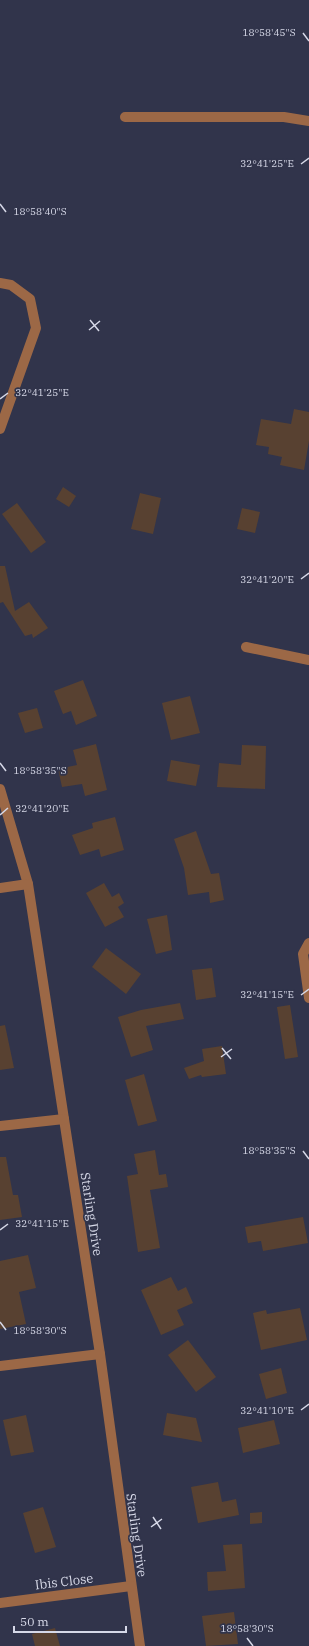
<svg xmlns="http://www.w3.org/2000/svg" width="309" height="1646" viewBox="0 0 309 1646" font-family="'IBM Plex Serif',serif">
	<rect width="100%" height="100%" fill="#31344b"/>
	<g fill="#584131">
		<polygon points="294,409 309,412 309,441 304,470 280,465 282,457 268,454 269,447 256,445 261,419 291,424"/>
		<polygon points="63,487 76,496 69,507 56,499"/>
		<polygon points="140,493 161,498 153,534 131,529"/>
		<polygon points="17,503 46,542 31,553 2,514"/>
		<polygon points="242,508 260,512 255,533 237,529"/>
		<polygon points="0,566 5,566 15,611 29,602 48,628 33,638 32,634 25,636 3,602 0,603"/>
		<polygon points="83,680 97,716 76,725 71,711 63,714 54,691"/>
		<polygon points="190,696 200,733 171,740 162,703"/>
		<polygon points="37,708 43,728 25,733 18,713"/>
		<polygon points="96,744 107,790 85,796 82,784 62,787 58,769 77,765 73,750"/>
		<polygon points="242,745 266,746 265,789 217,787 219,763 241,765"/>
		<polygon points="171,760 200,765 196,786 167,781"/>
		<polygon points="115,817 124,850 101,857 99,849 80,855 72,835 93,828 92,823"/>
		<polygon points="196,831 211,874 219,873 224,900 210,903 209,892 188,895 184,868 174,839"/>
		<polygon points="104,883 112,897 119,893 124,903 118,907 124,917 105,927 86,893"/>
		<polygon points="167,915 172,950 156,954 147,919"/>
		<polygon points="106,948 141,974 126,994 92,967"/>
		<polygon points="212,968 216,997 196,1000 192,970"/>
		<polygon points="180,1003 184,1019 146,1026 153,1050 131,1057 118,1017 141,1010"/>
		<polygon points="290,1005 298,1057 285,1059 277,1007"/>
		<polygon points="5,1025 14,1068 0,1070 0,1026"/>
		<polygon points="222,1046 226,1074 202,1077 201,1075 189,1079 184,1068 204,1061 202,1049"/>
		<polygon points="144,1074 157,1121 138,1126 125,1080"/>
		<polygon points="155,1150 159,1175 166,1174 168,1187 150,1190 160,1248 138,1252 127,1176 138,1174 134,1154"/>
		<polygon points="0,1157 6,1157 13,1195 18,1195 22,1217 0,1220"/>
		<polygon points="303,1217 308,1243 263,1251 261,1241 248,1243 245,1227"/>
		<polygon points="28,1255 36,1288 19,1292 26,1324 0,1329 0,1261"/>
		<polygon points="171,1277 178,1291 186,1287 193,1303 177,1310 184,1325 161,1335 141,1290"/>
		<polygon points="300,1308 307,1340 261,1350 253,1313 266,1310 267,1314"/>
		<polygon points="188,1340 216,1377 196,1392 168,1355"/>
		<polygon points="281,1368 287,1393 266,1399 259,1374"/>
		<polygon points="167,1413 196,1418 202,1442 163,1435"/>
		<polygon points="26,1415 34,1452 11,1456 3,1420"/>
		<polygon points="274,1420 280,1444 243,1453 238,1428"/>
		<polygon points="218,1482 222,1502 236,1499 239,1515 198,1523 191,1487"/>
		<polygon points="43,1507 56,1547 35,1553 23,1513"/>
		<polygon points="262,1512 262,1523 250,1524 250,1513"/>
		<polygon points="242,1544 245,1588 208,1591 207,1572 226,1571 223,1545"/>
		<polygon points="234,1612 238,1644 206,1646 202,1616"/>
		<polygon points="55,1628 60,1646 35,1646 32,1634"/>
	</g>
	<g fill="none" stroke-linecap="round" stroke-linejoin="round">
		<g stroke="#9c6846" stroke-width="10">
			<polyline points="125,117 284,117 309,121"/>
			<polyline points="0,283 11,285 30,299 36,328 0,429"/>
			<polyline points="246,647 309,660"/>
			<polyline points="0,789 28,884 100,1354 140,1646"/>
			<polyline points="0,888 28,884"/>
			<polyline points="309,943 303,954 309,998"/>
			<polyline points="0,1126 64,1119"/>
			<polyline points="0,1366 100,1354"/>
			<polyline points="0,1603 131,1586"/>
		</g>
	</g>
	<path fill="none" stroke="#d6d8e7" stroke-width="1.5" d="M303 33 309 41M301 164 309 158M0 204 6 212M90 320 99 331M89 330 100 321M0 399 8 393M301 579 309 573M0 763 6 771M0 815 8 808M301 995 309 989M222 1048 231 1059M221 1057 232 1049M303 1151 309 1159M0 1230 8 1224M0 1322 6 1330M301 1410 309 1404M153 1517 161 1529M151 1527 162 1519M247 1638 253 1646"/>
	<g text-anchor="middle" stroke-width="3.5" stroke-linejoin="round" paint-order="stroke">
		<g font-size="13" fill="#d6d8e7" stroke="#31344b">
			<text transform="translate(92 1214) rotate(81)" y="5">Starling Drive</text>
			<text transform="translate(137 1535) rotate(82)" y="5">Starling Drive</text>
			<text transform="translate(64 1581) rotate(-7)" y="5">Ibis Close</text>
		</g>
	</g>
	<g font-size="10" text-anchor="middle" fill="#d6d8e7" stroke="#31344b" stroke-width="3.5" stroke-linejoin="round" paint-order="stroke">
		<text x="269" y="36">18°58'45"S</text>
		<text x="267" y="167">32°41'25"E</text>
		<text x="40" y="215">18°58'40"S</text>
		<text x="42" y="396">32°41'25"E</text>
		<text x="267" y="583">32°41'20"E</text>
		<text x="40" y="774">18°58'35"S</text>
		<text x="42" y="812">32°41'20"E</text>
		<text x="267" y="998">32°41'15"E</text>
		<text x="269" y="1154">18°58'35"S</text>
		<text x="42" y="1227">32°41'15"E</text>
		<text x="40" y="1334">18°58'30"S</text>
		<text x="267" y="1414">32°41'10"E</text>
		<text x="247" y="1632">18°58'30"S</text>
	</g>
	<path d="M14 1626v6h112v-6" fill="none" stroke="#d6d8e7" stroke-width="2"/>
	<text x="20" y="1626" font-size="12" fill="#d6d8e7" stroke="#31344b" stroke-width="3" paint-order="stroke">50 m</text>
</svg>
